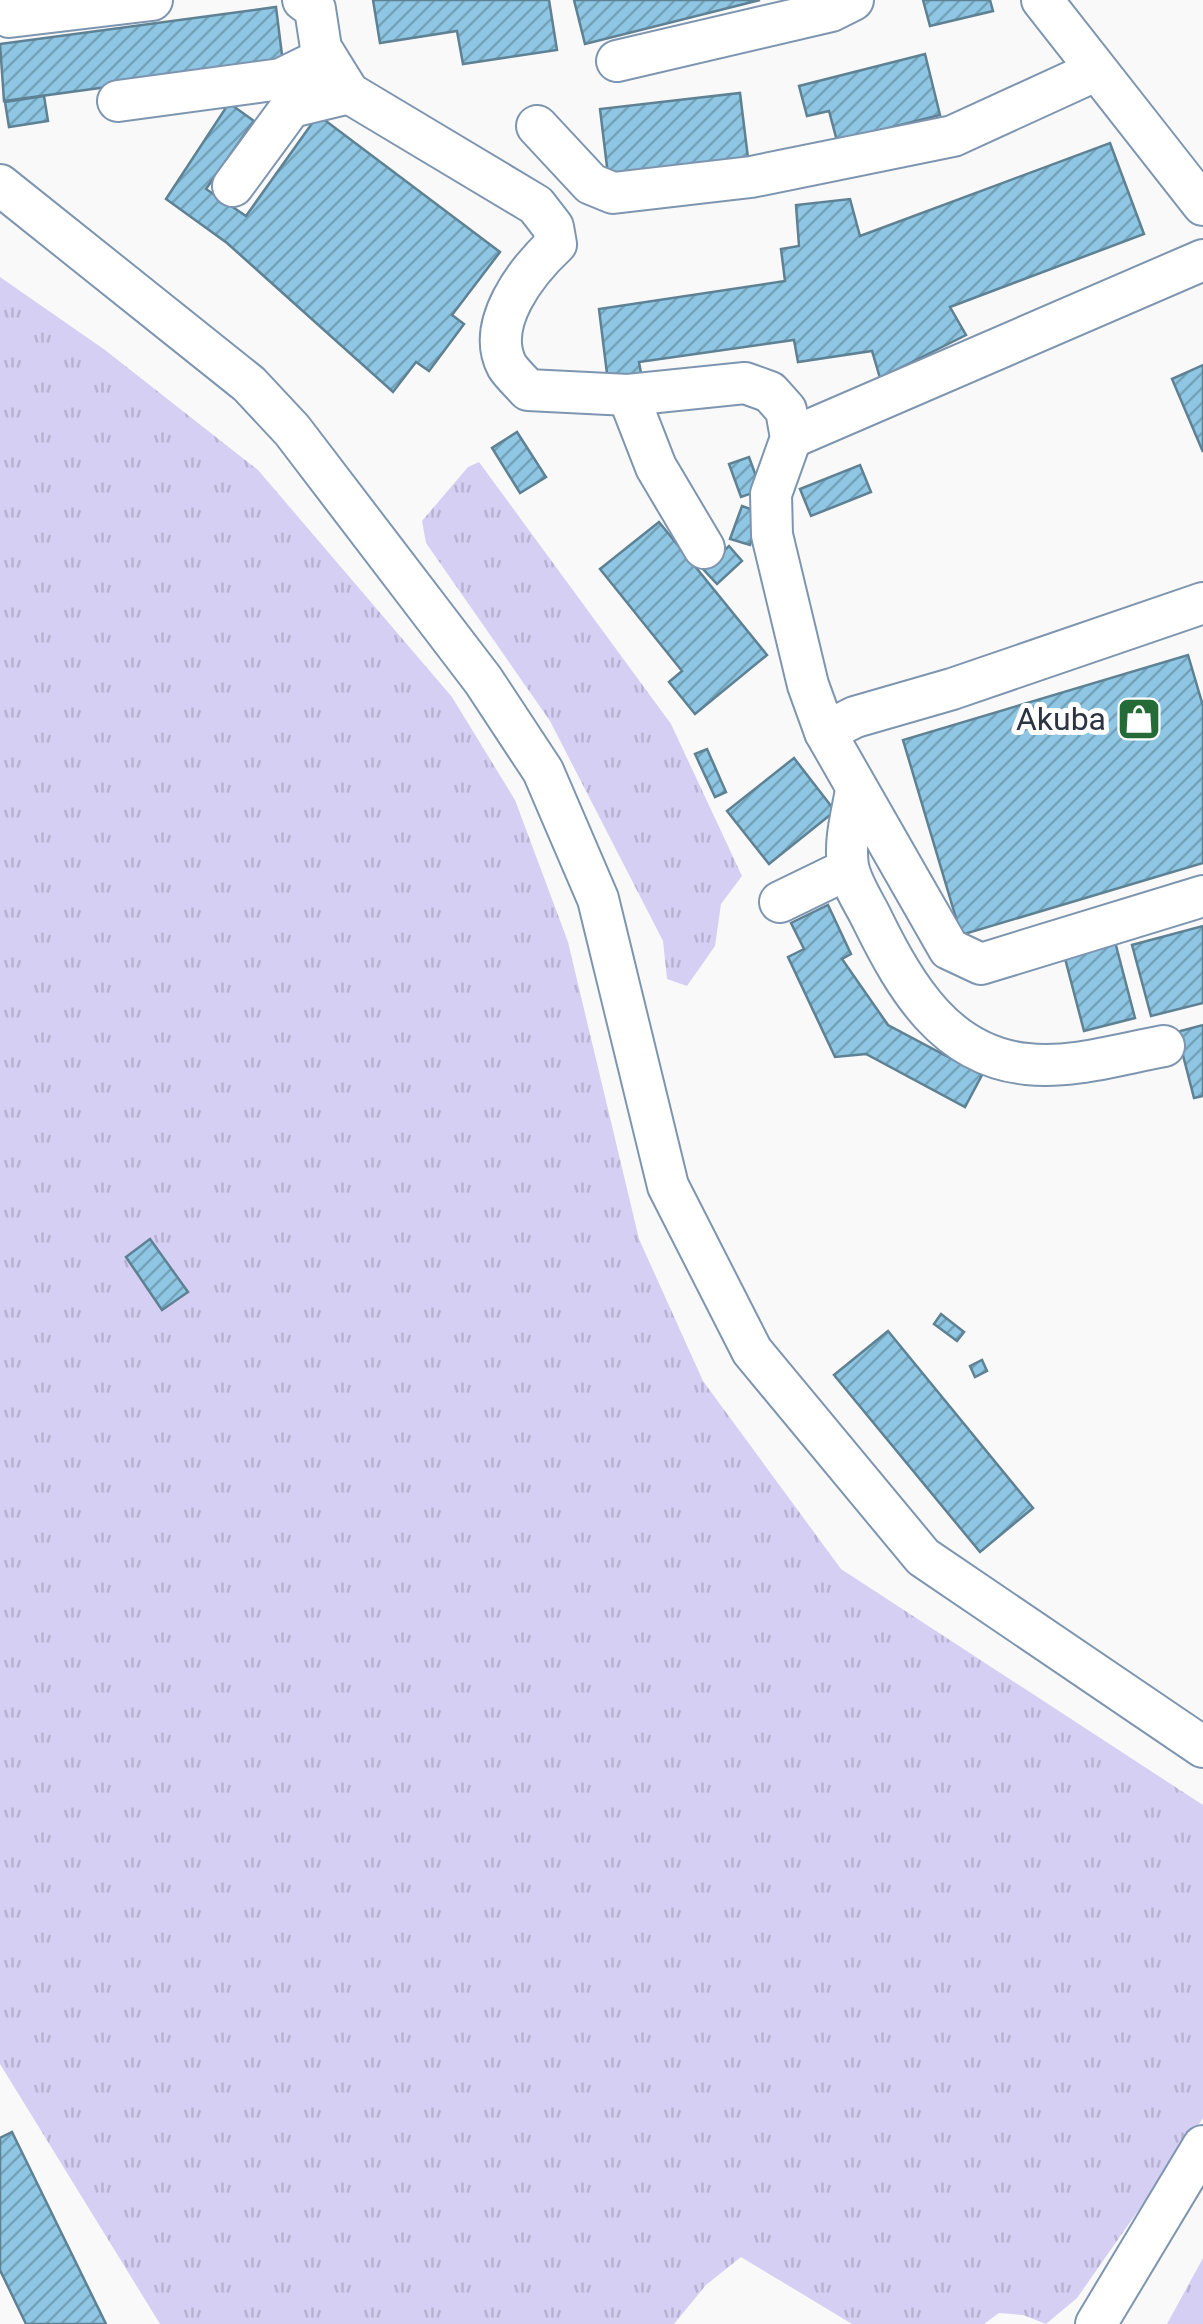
<svg xmlns="http://www.w3.org/2000/svg" width="1203" height="2324" viewBox="0 0 1203 2324" font-family="Roboto,sans-serif">
	<defs>
		<pattern id="grass-tufts" width="24" height="20" patternUnits="userSpaceOnUse" patternTransform="scale(2.5)"><rect width="24" height="20" fill="#d6cff4"/><path d="M3 7l-1-3M5 7V3M7 7l1-3M15 17l-1-3M17 17v-4M19 17l1-3" fill="none" stroke="#b8b2d2"/></pattern>
		<pattern id="building-hatch" width="6" height="6" patternUnits="userSpaceOnUse" patternTransform="scale(2.5)"><rect width="6" height="6" fill="#8ec6e3"/><path d="M-1 1l2-2M0 6l6-6M5 7l2-2" fill="none" stroke="#74a2b9"/></pattern>
	</defs>
	<rect width="100%" height="100%" fill="#f9f9f9"/>
	<g fill="url(#grass-tufts)">
		<polygon points="0,277 105,350 258,470 452,697 515,800 568,942 639,1239 703,1381 841,1569 1203,1805 1203,2118 1077,2298 1046,2324 1023,2315 999,2313 984,2324 852,2324 741,2257 706,2285 674,2324 160,2324 0,2064"/>
		<polygon points="479,462 671,724 742,876 721,904 715,946 687,986 667,979 663,941 550,721 426,543 422,521 468,467"/>
		<polygon points="1203,2258 1203,2324 1167,2324"/>
	</g>
	<g fill="url(#building-hatch)" stroke="#5e8193" stroke-width="2.5">
		<polygon points="373,0 549,0 557,50 463,64 457,31 380,43"/>
		<polygon points="574,0 760,0 585,44"/>
		<polygon points="923,0 990,0 993,11 930,26"/>
		<polygon points="276,7 283,63 4,101 0,44"/>
		<polygon points="925,54 940,115 837,141 829,111 807,116 799,86"/>
		<polygon points="740,93 748,158 608,175 600,109"/>
		<polygon points="44,96 48,121 9,127 5,102"/>
		<polygon points="229,103 254,121 206,189 246,216 318,115 500,252 452,315 464,324 429,371 416,362 393,392 227,243 166,199"/>
		<polygon points="1110,143 1144,234 950,307 966,335 880,378 872,351 798,362 794,340 639,362 642,379 608,382 599,309 785,281 781,249 799,246 796,205 850,199 860,236"/>
		<polygon points="1203,365 1203,452 1172,379"/>
		<polygon points="517,432 546,477 520,493 492,448"/>
		<polygon points="749,457 761,490 741,497 729,464"/>
		<polygon points="860,465 871,492 811,516 800,489"/>
		<polygon points="742,506 761,513 750,545 730,539"/>
		<polygon points="659,522 767,655 695,714 669,682 682,671 600,569"/>
		<polygon points="729,546 742,561 717,584 703,569"/>
		<polygon points="1188,655 1203,706 1203,863 961,935 903,740"/>
		<polygon points="707,749 726,792 715,797 695,754"/>
		<polygon points="794,758 835,811 769,864 727,811"/>
		<polygon points="828,905 851,954 842,959 888,1025 982,1075 965,1107 866,1054 835,1057 788,957 804,949 791,923"/>
		<polygon points="1203,926 1203,1003 1151,1016 1132,945"/>
		<polygon points="1113,934 1135,1018 1084,1031 1062,947"/>
		<polygon points="1203,1025 1203,1096 1194,1098 1177,1032"/>
		<polygon points="150,1239 188,1292 162,1310 126,1257"/>
		<polygon points="941,1314 964,1332 957,1341 934,1324"/>
		<polygon points="888,1331 1033,1508 980,1552 834,1375"/>
		<polygon points="982,1360 987,1371 975,1377 970,1366"/>
		<polygon points="12,2132 106,2324 26,2324 0,2270 0,2138"/>
	</g>
	<g fill="none" stroke-linecap="round" stroke-linejoin="round">
		<defs>
			<g id="minor">
				<path d="M303 0 315 9 321 48 349 93 536 205 553 227 556 244C527 271 485 324 507 366 512 374 522 383 528 390L628 395 745 383 770 392 786 410 791 438 771 494 772 535 808 685 825 732 949 949 981 964 1203 896"/>
				<polyline points="1042,0 1203,205"/>
				<polyline points="9,17 152,0"/>
				<polyline points="617,61 831,11 853,0"/>
				<polyline points="118,101 281,79 326,57"/>
				<polyline points="537,126 591,184 613,193 751,177 953,136 1095,71"/>
				<polyline points="0,185 249,384 292,430 483,680 543,771 598,899 668,1186 752,1351 923,1557 1203,1747"/>
				<polyline points="233,186 291,107 349,93"/>
				<polyline points="628,395 656,467 704,548"/>
				<polyline points="791,438 1203,260"/>
				<polyline points="825,732 855,717 952,689 1203,603"/>
				<path d="M856 790C852 814 844 841 848 866 851 884 865 904 873 921 906 988 946 1056 1027 1064 1072 1069 1120 1054 1164 1046"/>
				<polyline points="780,902 848,869"/>
				<polyline points="1096,2324 1203,2146"/>
			</g>
		</defs>
		<use href="#minor" stroke="#7e95b0" stroke-width="44"/>
		<use href="#minor" stroke="#fff" stroke-width="40"/>
	</g>
	<defs>
		<symbol id="shop-square" viewBox="-11 -11 22 22"><rect x="-9" y="-9" width="18" height="18" rx="4" fill="#256b37" stroke="#fff"/><path d="M-5-2.5h2.3a2.7 3.5 0 0 1 5.4 0H5L5.5 6h-11ZM-1.5-2.5h3a1.5 2.3 0 0 0-3 0Z" fill="#fff"/></symbol>
	</defs>
	<g fill-rule="evenodd">
		<use href="#shop-square" x="1114" y="694" width="50" height="50"/>
	</g>
	<g text-anchor="middle" stroke-width="10" stroke-linejoin="round" paint-order="stroke">
		<g font-size="32" fill="#2b3440" stroke="#fff" text-anchor="end">
			<text x="1106" y="730">Akuba</text>
		</g>
	</g>
</svg>
